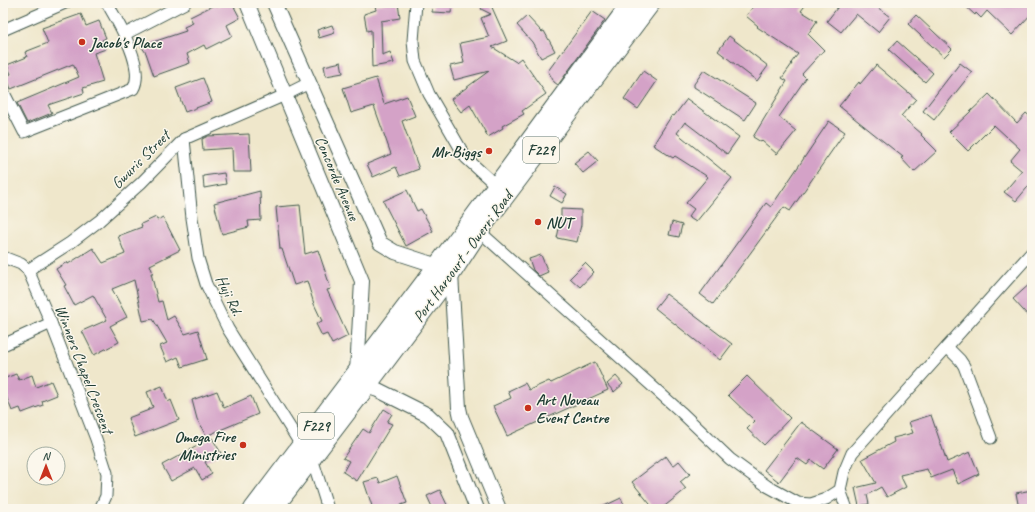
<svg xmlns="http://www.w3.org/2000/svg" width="1035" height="512" viewBox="0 0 1035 512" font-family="Caveat,sans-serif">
	<rect width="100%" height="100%" fill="#fbf7ec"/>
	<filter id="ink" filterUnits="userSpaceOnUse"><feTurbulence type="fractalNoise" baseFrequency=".025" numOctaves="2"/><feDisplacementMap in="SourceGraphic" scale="8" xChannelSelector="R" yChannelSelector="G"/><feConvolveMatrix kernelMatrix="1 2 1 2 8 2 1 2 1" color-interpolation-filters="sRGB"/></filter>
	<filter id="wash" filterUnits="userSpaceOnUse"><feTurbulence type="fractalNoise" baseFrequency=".012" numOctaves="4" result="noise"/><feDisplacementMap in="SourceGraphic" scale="16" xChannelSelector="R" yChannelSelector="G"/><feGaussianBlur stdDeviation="0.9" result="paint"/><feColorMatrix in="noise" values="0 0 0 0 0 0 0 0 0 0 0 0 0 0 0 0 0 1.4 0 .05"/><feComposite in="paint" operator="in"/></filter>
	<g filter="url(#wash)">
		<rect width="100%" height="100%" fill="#efe7cb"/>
		<g id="blocks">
			<g fill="#d4a2c7">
				<polygon points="223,3 232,3 240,18 227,25 232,36 206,49 204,45 187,54 190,63 154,76 146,53 141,46 186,31 184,27 193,23 190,17 216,4 217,6"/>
				<polygon points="387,3 398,3 400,18 381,21 382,55 390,52 394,63 372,67 371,30 367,31 364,14 376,10 375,5"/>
				<polygon points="433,3 452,3 451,13 432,12"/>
				<polygon points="484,3 490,3 507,41 492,47 516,62 521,58 546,94 522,111 524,114 502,126 503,128 488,137 470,105 461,112 451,99 489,71 454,80 450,66 464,63 460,43 489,37 481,18 491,14 481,9"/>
				<polygon points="756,3 807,3 801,11 817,21 808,34 824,50 802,74 806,78 779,117 796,131 777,154 762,141 761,142 753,137 787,81 782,78 792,64 791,63 798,54 757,27 758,26 746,16"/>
				<polygon points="841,3 872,3 890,17 878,32 856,14 841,32 827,21"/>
				<polygon points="962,3 1027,3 1032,8 1032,13 1012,35 987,11 981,18 976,13 975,15"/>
				<polygon points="592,11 605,20 558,85 554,82 548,71"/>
				<polygon points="81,14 86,26 99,21 106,38 102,40 106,49 94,53 103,82 83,88 84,93 48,105 52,113 27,123 17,103 79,77 73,64 11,89 6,76 11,74 7,65 27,57 25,52 48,43 42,28"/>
				<polygon points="916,15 952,49 944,57 908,24"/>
				<polygon points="527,16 542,32 544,31 555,51 541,58 532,42 517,25"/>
				<polygon points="332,25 335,33 319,38 317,30"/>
				<polygon points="729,36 768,66 757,81 718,51"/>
				<polygon points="897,41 933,73 925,82 889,50"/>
				<polygon points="341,62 343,73 326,76 324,66"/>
				<polygon points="960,63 972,72 934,120 923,111"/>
				<polygon points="876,65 916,99 901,116 922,134 921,135 937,151 914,172 901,158 903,157 839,106 859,82 860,84"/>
				<polygon points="704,70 756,103 745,120 694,87 694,84"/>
				<polygon points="643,71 657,81 638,109 624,99"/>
				<polygon points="203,78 212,102 185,112 176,88"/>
				<polygon points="376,78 384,104 407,96 415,116 402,121 419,169 400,176 396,167 373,177 367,164 391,154 374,106 351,113 343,88"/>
				<polygon points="989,94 1017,123 1026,113 1032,118 1032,182 1016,201 1004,192 1022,171 1010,161 1020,149 994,125 968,151 949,132"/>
				<polygon points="687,99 739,137 727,154 685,122 677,133 732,178 696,222 688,217 694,209 686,203 708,177 675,156 673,158 653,145 672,115 674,116"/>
				<polygon points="829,121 845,132 790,211 784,207 713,304 700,294 766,203 771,207"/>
				<polygon points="249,134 251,172 233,172 232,148 203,150 202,139 208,136"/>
				<polygon points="589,151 598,161 583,173 574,163"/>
				<polygon points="224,173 226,184 204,188 203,176"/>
				<polygon points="555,187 567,194 562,203 550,196"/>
				<polygon points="407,190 417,211 421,209 433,231 406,246 383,201"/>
				<polygon points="260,191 261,220 248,221 249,227 222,234 214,203"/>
				<polygon points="300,205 305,254 318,250 331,289 327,290 348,336 332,344 327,334 322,336 316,324 322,321 314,304 307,281 294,285 282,249 280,249 276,207"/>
				<polygon points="561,209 581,210 581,225 577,242 557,238 561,219"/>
				<polygon points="156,217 157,220 163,217 180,250 150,265 153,273 151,273 158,302 162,301 167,320 174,316 185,334 198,330 207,359 182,367 178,357 167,362 160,346 167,343 153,319 143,321 134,280 112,289 127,317 110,326 119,342 94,355 82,331 107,320 93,295 74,305 64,286 66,285 56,269 67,262 68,264 93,248 103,263 125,254 118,236 142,227 141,224"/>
				<polygon points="672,222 682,225 679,237 669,235"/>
				<polygon points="541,255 548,272 539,276 533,270 529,259"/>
				<polygon points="585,263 594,272 580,287 570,278"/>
				<polygon points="1032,282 1032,320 1013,299"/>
				<polygon points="666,294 732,344 720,360 655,308"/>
				<polygon points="595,362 608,390 507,436 493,406 511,398 508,391 525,383 529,390 549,381 551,383"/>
				<polygon points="16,374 19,380 32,375 36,387 51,381 57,395 42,401 43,405 22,413 20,408 12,411 3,388 3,379"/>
				<polygon points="616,376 623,384 614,392 607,384"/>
				<polygon points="747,376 790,418 764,445 747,429 755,421 728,395"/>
				<polygon points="162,386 168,402 171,400 179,420 135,437 128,418 149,410 149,409 153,407 147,392"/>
				<polygon points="217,391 224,408 251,396 258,414 206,436 197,419 192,400"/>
				<polygon points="384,409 392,414 387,422 392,424 357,481 343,472 349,461 343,458 363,429 369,433"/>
				<polygon points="931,415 947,462 970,452 979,474 958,484 952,470 931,478 927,469 900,475 906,487 887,497 881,487 867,495 869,504 859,506 855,488 876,483 862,459 894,442 893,438 913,433 909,422"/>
				<polygon points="801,422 838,449 823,469 811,460 807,465 797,458 779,482 764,470"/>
				<polygon points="212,438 221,453 205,462 212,474 202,480 195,468 171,481 162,465"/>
				<polygon points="666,456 673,466 679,461 690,474 680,482 686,489 661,509 654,509 632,482"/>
				<polygon points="397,476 407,503 389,509 373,509 364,482 378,478 380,483"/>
				<polygon points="440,490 449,509 433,509 427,496"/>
				<polygon points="1032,490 1032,509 1019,509 1016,493"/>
				<polygon points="621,498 626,509 598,509"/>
			</g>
		</g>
	</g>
	<g filter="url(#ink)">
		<use href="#blocks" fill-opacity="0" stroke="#3e564b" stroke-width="1"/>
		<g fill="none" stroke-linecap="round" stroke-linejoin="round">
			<defs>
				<g id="minor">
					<polyline points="416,3 413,41 415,61 429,94 466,158 501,190"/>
					<polyline points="3,30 65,3"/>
					<polyline points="125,34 185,3"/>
					<path d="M3 91 24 132 133 89C146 68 118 22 107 3"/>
					<polyline points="184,139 192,218 198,258 206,284 228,329 301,445"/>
					<polyline points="479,231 681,412 730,459 767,486 798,503 811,504 826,499 840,490 844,472 852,453 1032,252"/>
					<polyline points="3,257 21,264 28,270 51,323 96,439 107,473 106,496 100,509"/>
					<polyline points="28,270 70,243 99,221 141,183 184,139 285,95 309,83"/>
					<polyline points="3,345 51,323"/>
					<polyline points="947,347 960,360 964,366 991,438"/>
					<polyline points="312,458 328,509"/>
					<polyline points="840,490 847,509"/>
				</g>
				<g id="tertiary">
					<polyline points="247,3 362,281 357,372"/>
					<polyline points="274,3 380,243 395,252 438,266"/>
					<polyline points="451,274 459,408 461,417 499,509"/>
					<polyline points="366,386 378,390 428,415 447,433 477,509"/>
				</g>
				<g id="primary">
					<polyline points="253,509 461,234 631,3"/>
					<polyline points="273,509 360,395 451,274 479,231 651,3"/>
				</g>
			</defs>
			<use href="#minor" stroke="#3e564b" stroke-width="13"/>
			<use href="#tertiary" stroke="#3e564b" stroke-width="16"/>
			<use href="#primary" stroke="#3e564b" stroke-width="20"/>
			<use href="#minor" stroke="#fff" stroke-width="11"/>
			<use href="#tertiary" stroke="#fff" stroke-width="14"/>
			<use href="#primary" stroke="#fff" stroke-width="18"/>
		</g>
	</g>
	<g fill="#c8321e" stroke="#fbf7ec" stroke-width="1.5">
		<circle cx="82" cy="42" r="4"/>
		<circle cx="489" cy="151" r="4"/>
		<circle cx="538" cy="222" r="4"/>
		<circle cx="528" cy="408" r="4"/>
		<circle cx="243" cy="445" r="4"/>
	</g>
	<g text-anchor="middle" stroke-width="3" stroke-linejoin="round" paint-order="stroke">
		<g fill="#fbf7ec" stroke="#61756b" stroke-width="1">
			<rect x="523" y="137" width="36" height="26" rx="3"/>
			<rect x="298" y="413" width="36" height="26" rx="3"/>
		</g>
		<g font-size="15" font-weight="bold" fill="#1f3d34">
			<text x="541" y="155">F229</text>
			<text x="316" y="431">F229</text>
		</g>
		<g font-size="16" font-weight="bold" fill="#1f3d34" stroke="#fbf7ec" text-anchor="start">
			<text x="90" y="48">Jacob's Place</text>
			<text x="481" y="157" text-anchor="end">Mr.Biggs</text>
			<text x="546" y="228">NUT</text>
			<text x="536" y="405">Art Noveau<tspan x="536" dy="18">Event Centre</tspan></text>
			<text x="235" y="442" text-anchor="end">Omega Fire<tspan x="235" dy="18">Ministries</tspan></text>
		</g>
		<g font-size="16" fill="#1f3d34" stroke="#fbf7ec">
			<text transform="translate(140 159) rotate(-45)" y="6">Gwuris Street</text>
			<text transform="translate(338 178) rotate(67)" y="6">Concorde Avenue</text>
			<text transform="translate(462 256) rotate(-54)" y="6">Port Harcourt - Owerri Road</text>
			<text transform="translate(230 295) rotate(65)" y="6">Huji Rd.</text>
			<text transform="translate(85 369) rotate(69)" y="6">Winners Chapel Crescent</text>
		</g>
	</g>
	<rect width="1035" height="512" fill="none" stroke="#fbf7ec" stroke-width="16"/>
	<g transform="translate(46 466)"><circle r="19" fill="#fbf7ec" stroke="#a3ada2"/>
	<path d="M0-3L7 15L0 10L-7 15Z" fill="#c8321e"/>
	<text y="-6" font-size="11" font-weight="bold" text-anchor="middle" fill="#1f3d34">N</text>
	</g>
</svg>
